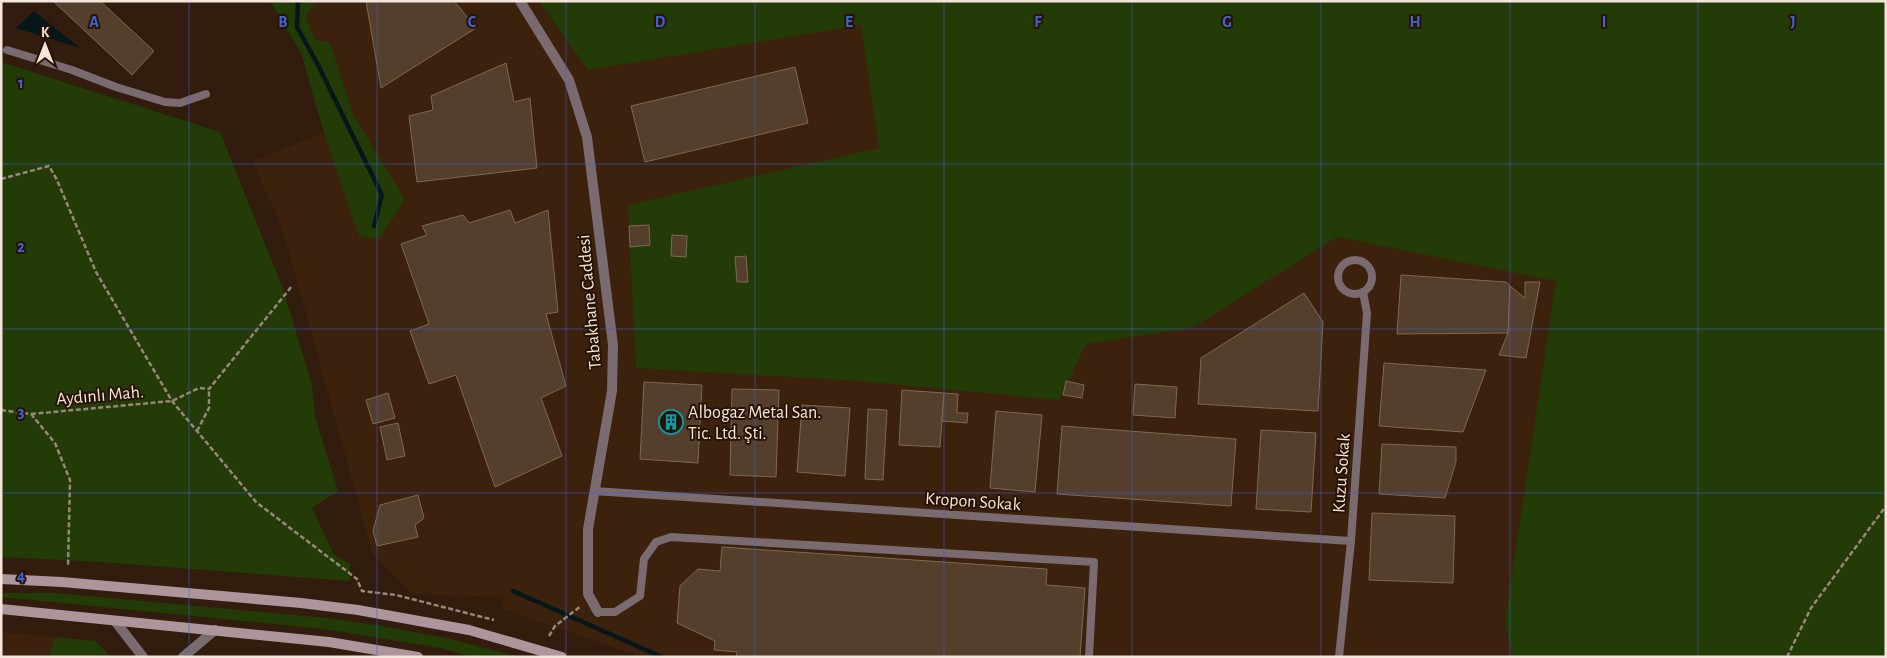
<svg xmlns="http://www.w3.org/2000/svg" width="1887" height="658" viewBox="0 0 1887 658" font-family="'Alegreya Sans',sans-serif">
	<rect width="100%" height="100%" fill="#311c0d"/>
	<g fill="#3c210d">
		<polygon points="316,1 1886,1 1886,657 642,657 503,609 503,597 412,594 373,555 281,224 252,161 324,133 359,236 404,200 354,116 330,43 315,40 306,17"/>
		<polygon points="1,632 55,637 48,657 1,657"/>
	</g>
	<g fill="#233b07">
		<polygon points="270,1 316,1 306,17 315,40 330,42 354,116 405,200 379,239 359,236 324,133 301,53"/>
		<polygon points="539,1 1886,1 1886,657 1513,657 1505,622 1556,281 1337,237 1192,328 1086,344 1059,400 859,381 636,368 628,205 879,148 861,25 588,70"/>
		<polygon points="1,62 220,132 282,286 312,385 315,416 338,491 312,508 334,555 350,564 350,581 100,562 1,557"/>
		<polygon points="1,593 56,593 326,618 376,625 446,638 520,657 472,657 441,648 324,629 1,597"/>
		<polygon points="55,637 95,641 111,657 48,657"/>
	</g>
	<polygon fill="#061719" points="34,11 80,48 16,28"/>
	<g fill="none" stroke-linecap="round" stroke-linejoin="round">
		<g stroke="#061719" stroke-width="4.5">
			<polyline points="298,1 297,27 318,65 382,195 374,226"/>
			<polyline points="513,591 662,657"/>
		</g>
	</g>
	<g fill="#533f2b" stroke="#7e6953">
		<polygon points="53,1 100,1 154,51 132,75"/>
		<polygon points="366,1 454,1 476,28 381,88"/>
		<polygon points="506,63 514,102 530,98 537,168 417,182 409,116 433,110 431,96"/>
		<polygon points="795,67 808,123 645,162 631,106"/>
		<polygon points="510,210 515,223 548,210 558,312 546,314 566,386 541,398 562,456 495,487 456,375 429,384 410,331 429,324 401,244 427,235 422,226 463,215 469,223"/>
		<polygon points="649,225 650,245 630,247 629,226"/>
		<polygon points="672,235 687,236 686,257 671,256"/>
		<polygon points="746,256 748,282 737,282 735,257"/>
		<polygon points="1401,275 1506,282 1510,286 1508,333 1397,334"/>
		<polygon points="1525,282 1540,282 1526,358 1499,355 1508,333 1510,286 1525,298"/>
		<polygon points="1304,293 1323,322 1318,411 1198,404 1201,358"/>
		<polygon points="1384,363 1486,370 1463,432 1379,426"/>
		<polygon points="1066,381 1084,385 1082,398 1063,395"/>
		<polygon points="644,382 702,385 698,463 640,459"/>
		<polygon points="1135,384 1177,387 1175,418 1133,415"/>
		<polygon points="732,389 779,390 776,477 730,475"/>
		<polygon points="902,390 944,393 940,447 899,445"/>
		<polygon points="388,393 395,418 373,424 366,400"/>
		<polygon points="944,393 958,394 957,413 968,413 967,423 942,421"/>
		<polygon points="802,405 850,408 845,476 797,472"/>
		<polygon points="868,409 887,410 883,480 865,479"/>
		<polygon points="996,411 1042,415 1035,492 990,488"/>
		<polygon points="398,423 405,456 387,460 380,427"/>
		<polygon points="1062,426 1236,439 1231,506 1057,494"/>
		<polygon points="1261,430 1316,433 1311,512 1256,509"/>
		<polygon points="1382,444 1456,447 1456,462 1445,498 1379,494"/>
		<polygon points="418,495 424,518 415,525 418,537 377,546 373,531 380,505"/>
		<polygon points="1372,513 1455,516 1453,583 1369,580"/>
		<polygon points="722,547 1047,569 1046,585 1085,588 1080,657 736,657 737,652 714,650 715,641 677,623 680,586 698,569 720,571"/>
	</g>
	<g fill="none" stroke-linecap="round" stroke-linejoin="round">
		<g stroke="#99877b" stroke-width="2.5" stroke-dasharray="5 2.5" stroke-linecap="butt">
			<polyline points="1,179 49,166 57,180 96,272 172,401 256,502 357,579 362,591 396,595 494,620"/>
			<polyline points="1,410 31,414 55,443 70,480 68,567"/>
			<polyline points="31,414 172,401 199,388 209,389 292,286"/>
			<polyline points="197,431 209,408 209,389"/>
			<polyline points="549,636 555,626 581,606"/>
			<polyline points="1787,657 1811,608 1886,506"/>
		</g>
		<g stroke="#796b6f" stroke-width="8">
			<polyline points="7,50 72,70 116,87 165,102 180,103 206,94"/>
			<circle cx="1355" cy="277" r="17"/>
			<polyline points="594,491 1351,541"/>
			<polyline points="598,612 615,612 640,596 644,559 656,542 671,537 1094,562 1089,657"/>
			<polyline points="1339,657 1351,541 1367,313 1363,292"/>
		</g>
		<polyline stroke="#796b6f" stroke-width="10" points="520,1 569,80 587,137 613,345 612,391 588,529 588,594 598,612"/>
		<g stroke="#796b6f" stroke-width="10">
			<polyline points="115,621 143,657"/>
			<polyline points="183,657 215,630"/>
		</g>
		<g stroke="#ac959b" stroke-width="10">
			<polyline points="1,579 62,582 301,603 358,610 469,630 562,657"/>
			<polyline points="1,609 329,642 418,657"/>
		</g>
	</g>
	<path fill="none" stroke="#3d65d9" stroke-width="1" stroke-opacity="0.55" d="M189 1V657M377 1V657M566 1V657M755 1V657M944 1V657M1132 1V657M1321 1V657M1510 1V657M1698 1V657M1 164H1886M1 329H1886M1 493H1886"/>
	<defs>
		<symbol id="building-ring" viewBox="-11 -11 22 22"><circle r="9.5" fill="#271304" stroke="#0f9aa8" stroke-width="1.5"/><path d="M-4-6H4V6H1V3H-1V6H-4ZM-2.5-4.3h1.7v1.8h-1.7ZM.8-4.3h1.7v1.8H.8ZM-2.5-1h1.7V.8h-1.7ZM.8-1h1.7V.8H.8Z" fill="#0f9aa8"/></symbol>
	</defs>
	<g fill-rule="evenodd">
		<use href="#building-ring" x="657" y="408" width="28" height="28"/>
	</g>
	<g text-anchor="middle" stroke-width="4" stroke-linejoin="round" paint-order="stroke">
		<g font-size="18" fill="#f5e6dc" stroke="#271304">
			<text transform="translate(589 302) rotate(-95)" y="6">Tabakhane Caddesi</text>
			<text transform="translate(100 395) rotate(-5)" y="6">Aydınlı Mah.</text>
			<text transform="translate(1341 473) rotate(-86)" y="6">Kuzu Sokak</text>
			<text transform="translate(973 501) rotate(4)" y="6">Kropon Sokak</text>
		</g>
		<g font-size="18" fill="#f5e6dc" stroke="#271304" text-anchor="start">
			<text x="688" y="418">Albogaz Metal San.<tspan x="688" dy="21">Tic. Ltd. Şti.</tspan></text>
		</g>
	</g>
	<g font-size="16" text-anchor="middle" font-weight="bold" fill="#3d65d9" stroke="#271304" stroke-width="4" stroke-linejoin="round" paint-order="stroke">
		<text x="94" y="27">A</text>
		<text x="283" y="27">B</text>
		<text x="472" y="27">C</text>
		<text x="660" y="27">D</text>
		<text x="849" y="27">E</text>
		<text x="1038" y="27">F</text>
		<text x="1227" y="27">G</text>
		<text x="1415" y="27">H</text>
		<text x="1604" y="27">I</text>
		<text x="1793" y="27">J</text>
		<text x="21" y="88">1</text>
		<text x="21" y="252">2</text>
		<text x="21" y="417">3</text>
		<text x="21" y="581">4</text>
	</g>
	<rect width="1887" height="658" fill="none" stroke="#f5e6dc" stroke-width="5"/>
	<g transform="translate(45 45)" stroke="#271304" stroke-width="4" paint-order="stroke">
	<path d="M0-4L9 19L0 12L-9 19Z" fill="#f5e6dc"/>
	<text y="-8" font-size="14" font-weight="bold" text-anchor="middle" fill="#f5e6dc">K</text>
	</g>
</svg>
